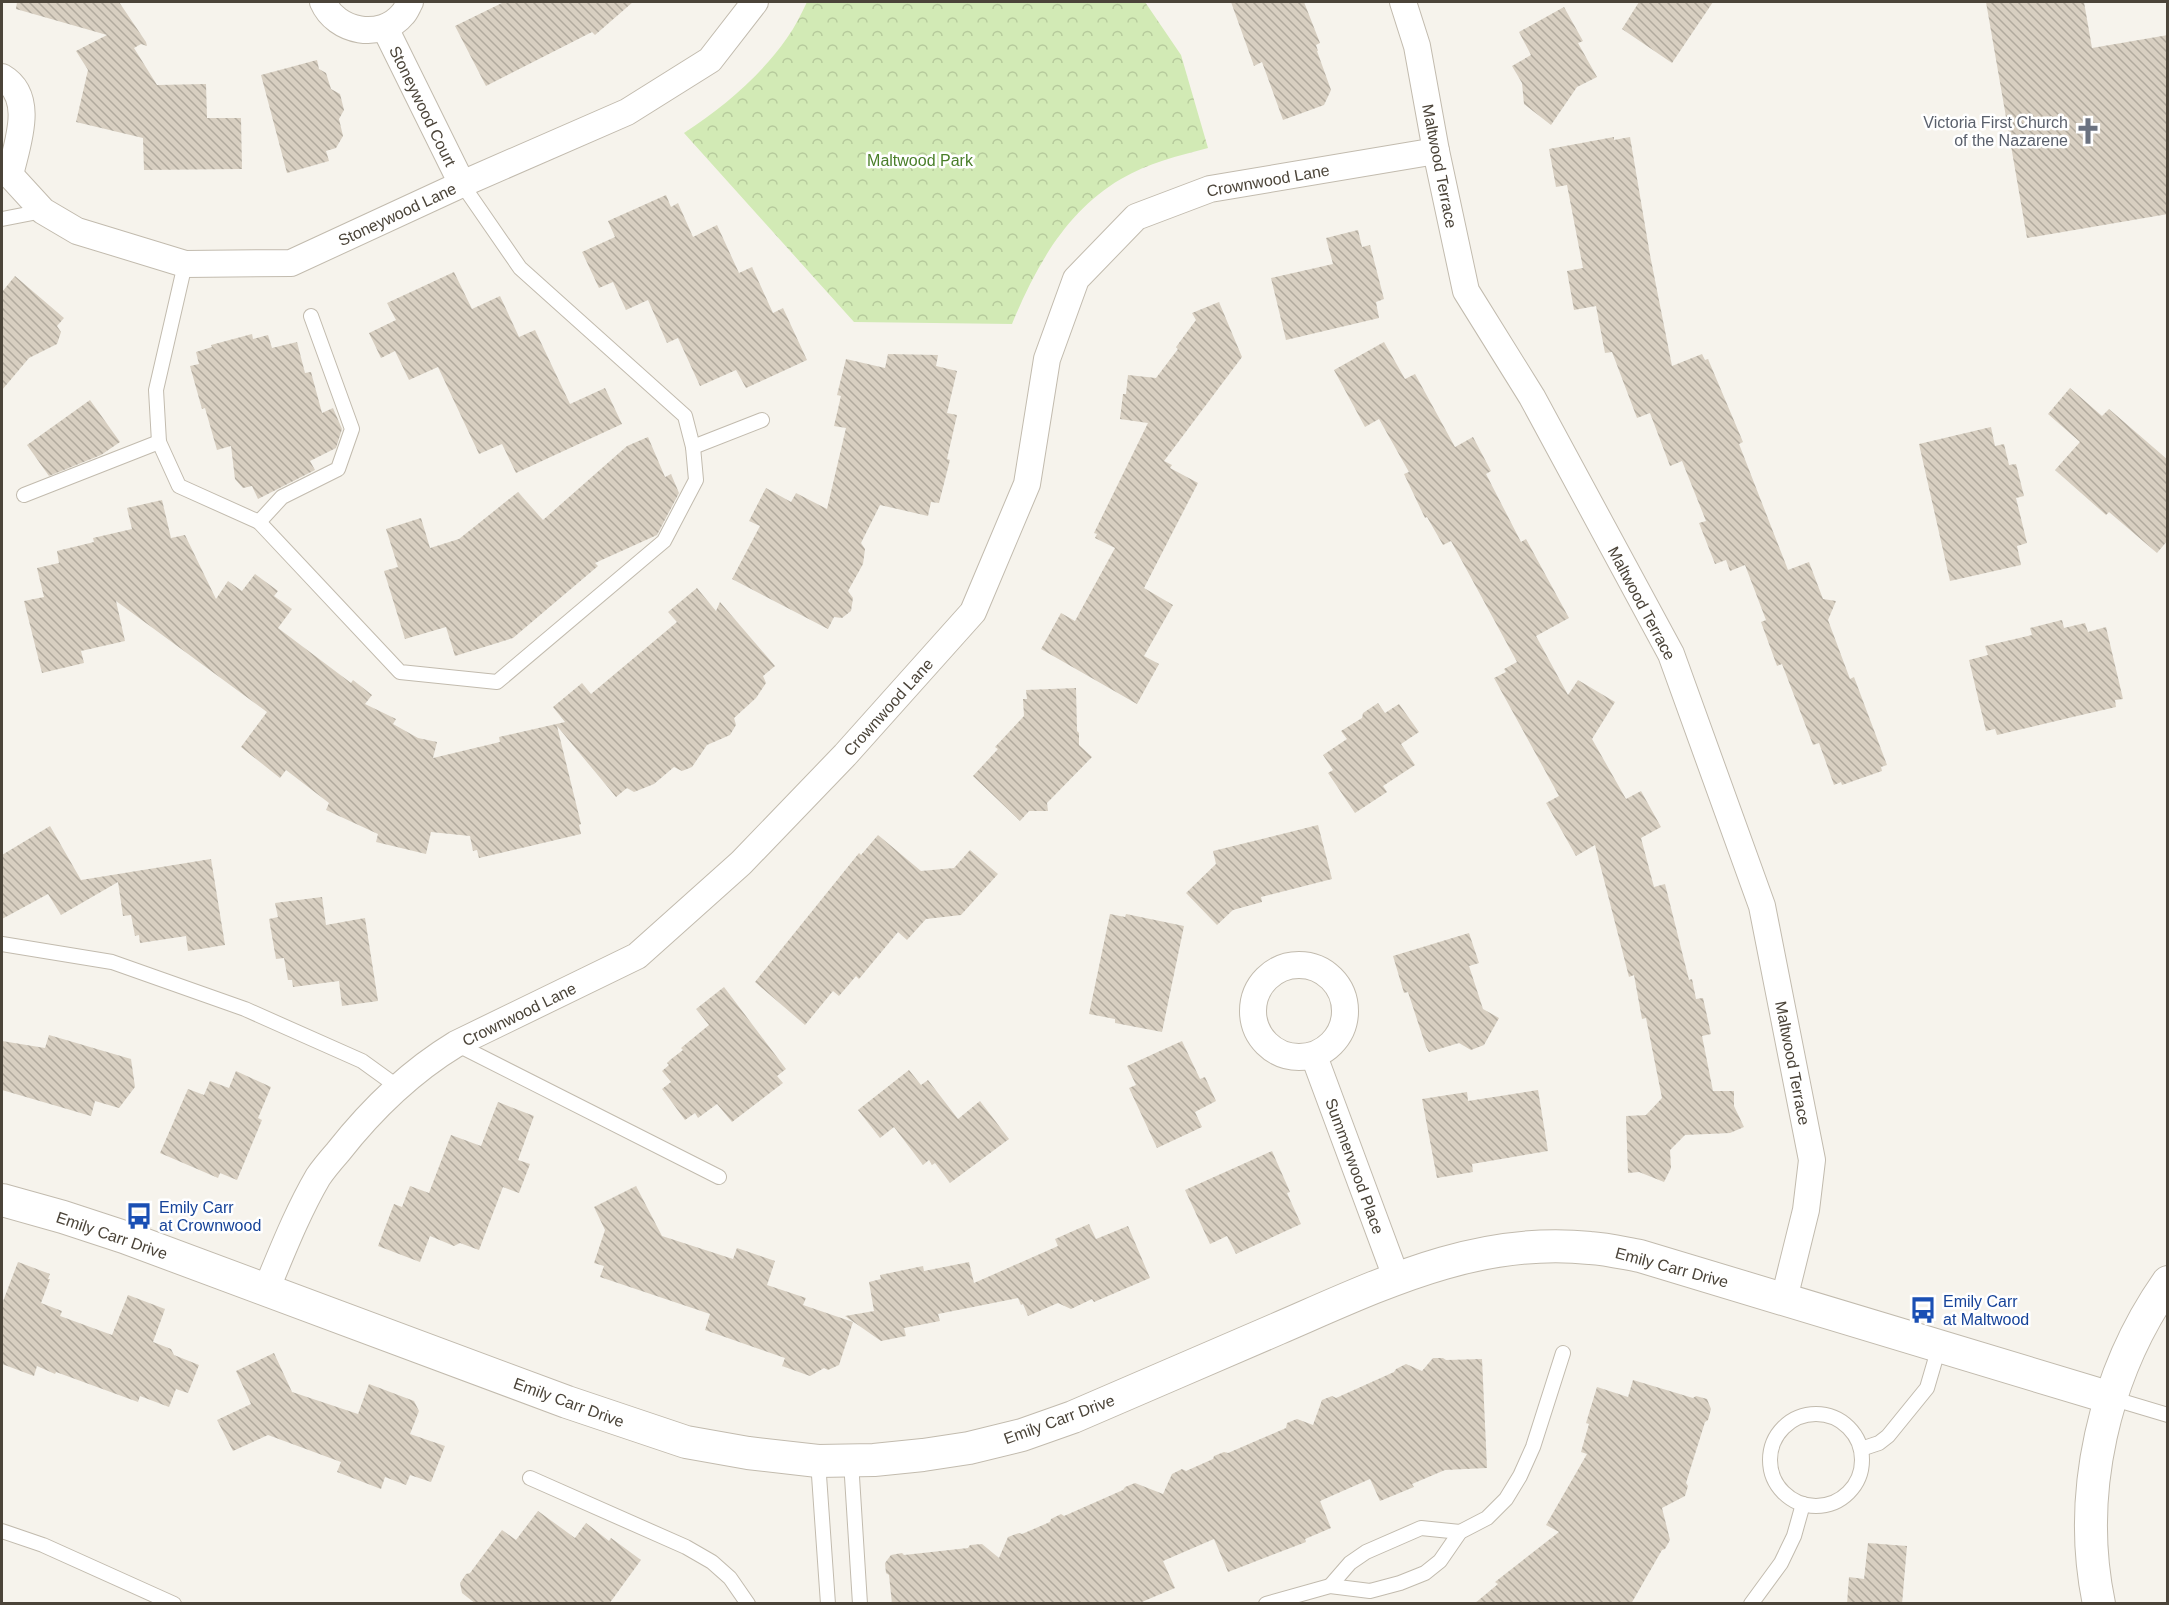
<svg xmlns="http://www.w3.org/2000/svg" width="2169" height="1605" viewBox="0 0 2169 1605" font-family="Helvetica,sans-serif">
	<defs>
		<pattern id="park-crowns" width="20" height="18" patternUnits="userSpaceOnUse" patternTransform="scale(1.5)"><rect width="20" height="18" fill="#d2eab5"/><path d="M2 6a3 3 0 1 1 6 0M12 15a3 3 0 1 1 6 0" fill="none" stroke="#b6ca9c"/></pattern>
		<pattern id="building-back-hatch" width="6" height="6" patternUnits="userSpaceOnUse" patternTransform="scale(1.5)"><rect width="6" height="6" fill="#d8cfc1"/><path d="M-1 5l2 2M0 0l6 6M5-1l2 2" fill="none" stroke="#b1aa9e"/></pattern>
	</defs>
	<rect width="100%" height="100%" fill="#f6f3ec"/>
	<path fill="url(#park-crowns)" d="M807 2H1145L1181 55 1208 148C1178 156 1148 163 1121 179 1066 211 1035 268 1012 324L854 322 684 133C723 107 759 78 787 38 795 27 801 14 807 2Z"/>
	<g fill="url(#building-back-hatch)">
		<polygon points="17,2 119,2 146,42 147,46 141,44 134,48 157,85 206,84 207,118 241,118 242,169 144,170 143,138 76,122 88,70 76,51 107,35 16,9"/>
		<polygon points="504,2 633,2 595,35 592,32 486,86 455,26"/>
		<polygon points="1231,2 1304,2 1320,43 1316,45 1318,51 1317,51 1331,90 1324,105 1283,120 1262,62 1254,66"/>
		<polygon points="1639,2 1713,2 1672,63 1622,29"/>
		<polygon points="1986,2 2084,2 2092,48 2168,35 2168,214 2027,238"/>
		<polygon points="1564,7 1583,41 1578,43 1597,77 1577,87 1551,125 1524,104 1522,83 1512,66 1531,55 1519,32"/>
		<polygon points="317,60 319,69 326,73 331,89 340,94 344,110 339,119 343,136 336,148 326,151 329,161 287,173 261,75"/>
		<polygon points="1614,137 1614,140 1630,137 1650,255 1672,366 1702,354 1705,360 1708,359 1743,442 1739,444 1788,570 1809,562 1823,599 1836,601 1828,620 1850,679 1854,677 1887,765 1881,767 1882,771 1842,785 1841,782 1834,785 1819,743 1813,745 1782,664 1777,666 1761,622 1766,620 1745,565 1730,571 1726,560 1715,564 1699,523 1706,521 1682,461 1670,466 1650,413 1637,418 1612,352 1605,353 1596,306 1574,310 1567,271 1583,268 1567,185 1556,187 1549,149"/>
		<polygon points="666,195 671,207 678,203 693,237 717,225 739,273 752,267 773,313 783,308 807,360 746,388 736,370 700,386 678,338 667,343 648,300 626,310 613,282 599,288 582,252 615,237 608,221"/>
		<polygon points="1358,230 1362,247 1370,245 1384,299 1376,302 1379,318 1286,340 1271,278 1333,264 1326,238"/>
		<polygon points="454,272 472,309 500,296 519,337 535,330 570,404 605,388 622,424 516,473 502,444 479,454 438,367 409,380 395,351 381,358 369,333 396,320 387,303"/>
		<polygon points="15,276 64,318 57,326 61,332 57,344 29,358 2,390 2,292"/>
		<polygon points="1219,302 1242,357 1164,461 1172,465 1170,468 1198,483 1144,588 1173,605 1144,656 1159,664 1137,704 1041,649 1061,613 1075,621 1115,548 1095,538 1097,534 1094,533 1148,423 1120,419 1123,394 1126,394 1128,375 1156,378 1178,349 1176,347 1196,320 1192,313"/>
		<polygon points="252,334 253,339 268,335 272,348 297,342 305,373 311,372 322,413 333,408 342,429 336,448 310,461 315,470 258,499 252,486 243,488 235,479 231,446 217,450 205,408 202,409 190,366 199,364 196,352 212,347 211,345"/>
		<polygon points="1384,342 1405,379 1415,374 1455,447 1473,437 1491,471 1486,474 1521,542 1526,539 1569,618 1536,636 1568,695 1578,680 1615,702 1592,739 1626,799 1641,791 1661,827 1641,838 1654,887 1665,884 1689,980 1692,979 1696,999 1703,998 1711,1034 1702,1036 1713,1091 1734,1091 1734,1106 1744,1127 1730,1133 1685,1135 1670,1150 1671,1168 1664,1182 1639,1172 1628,1173 1626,1116 1646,1115 1662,1098 1646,1018 1642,1019 1634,975 1629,977 1595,845 1576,856 1546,803 1559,796 1494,678 1506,672 1504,669 1517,662 1451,541 1443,545 1427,517 1425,518 1404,474 1409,472 1379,419 1365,427 1334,370"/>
		<polygon points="888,354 938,355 936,366 957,371 947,413 957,415 947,459 950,460 939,503 931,502 928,516 880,505 861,543 865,549 863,564 848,591 853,598 851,611 842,618 834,617 828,629 732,579 760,526 749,521 766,488 791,502 796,493 827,509 846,428 834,426 841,396 837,395 846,359 885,368"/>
		<polygon points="2070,388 2102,416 2109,409 2168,460 2168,540 2157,553 2109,512 2106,515 2055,470 2080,442 2048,414"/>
		<polygon points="90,400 120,442 101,455 49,476 27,445"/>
		<polygon points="1991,427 1995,446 2004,444 2009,465 2016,464 2024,496 2016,498 2027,543 2017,546 2021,565 1950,581 1919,444"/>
		<polygon points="648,437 665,477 671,474 679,493 657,535 595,563 598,566 513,638 455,656 446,627 405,639 384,571 398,567 386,529 421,518 430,548 459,539 518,492 543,520 627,446"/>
		<polygon points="162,500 171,538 185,535 216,599 228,581 242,591 255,574 278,591 274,596 292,609 278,628 351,683 353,680 372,695 365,704 396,719 393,724 418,738 437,742 433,758 500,742 499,737 565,722 553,707 582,683 591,694 677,622 668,612 697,588 716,611 720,602 775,666 763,676 766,683 756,698 734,718 736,725 730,735 707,745 692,767 682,771 674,767 654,784 634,792 627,788 616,797 557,726 581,824 579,825 581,834 479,858 477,850 473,851 470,836 431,832 426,854 376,842 378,834 326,810 329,803 286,770 280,778 241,747 267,712 116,601 125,641 81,651 84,663 42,673 24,601 44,597 37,568 59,563 57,551 94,542 93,538 132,529 127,508"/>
		<polygon points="2062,620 2064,628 2085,623 2088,632 2106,627 2123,699 2115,700 2116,707 2077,716 1997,735 1995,729 1986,731 1969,660 1988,655 1985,646 2032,635 2030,628"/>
		<polygon points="1076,688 1077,731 1079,733 1079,745 1092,757 1047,803 1048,811 1029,811 1020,821 973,776 998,749 995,747 1024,716 1023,699 1027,699 1026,690"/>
		<polygon points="1378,703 1385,713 1399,704 1419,732 1401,744 1415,765 1383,786 1387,792 1355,813 1328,773 1333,770 1323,755 1347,739 1341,731 1362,718 1363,713"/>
		<polygon points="1318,825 1332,879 1261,897 1262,902 1233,910 1217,925 1186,893 1216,864 1213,851"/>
		<polygon points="50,826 81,880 211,859 225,945 188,951 186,936 140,943 139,935 135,936 131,915 123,916 118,882 61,915 48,894 2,919 2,855"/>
		<polygon points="878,835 921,871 954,868 970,850 998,874 961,915 926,919 907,940 898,932 859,979 856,976 839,996 833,991 805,1025 755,982 859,853 861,855"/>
		<polygon points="322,897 326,925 365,918 378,1001 342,1006 339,981 293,987 292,980 288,980 284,958 276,959 269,919 278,917 275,903"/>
		<polygon points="1110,914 1125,917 1126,914 1184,926 1162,1032 1115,1023 1115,1019 1089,1014"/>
		<polygon points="1469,933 1479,963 1469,966 1483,1009 1499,1018 1484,1045 1471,1050 1459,1043 1429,1052 1426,1047 1408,992 1404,993 1393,956"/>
		<polygon points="724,987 786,1069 777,1076 783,1083 732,1122 717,1104 698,1118 695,1113 685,1120 662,1089 671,1082 662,1071 669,1065 667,1063 670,1060 683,1050 681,1048 709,1025 696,1009"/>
		<polygon points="49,1035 131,1059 135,1087 119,1108 95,1101 91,1116 2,1090 2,1041 45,1048"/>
		<polygon points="1182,1041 1200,1079 1205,1077 1216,1101 1195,1112 1202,1127 1157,1148 1129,1088 1136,1085 1127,1066"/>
		<polygon points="909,1070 921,1085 928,1080 958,1119 980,1101 1009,1139 950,1183 935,1163 932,1165 929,1160 923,1165 894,1127 880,1138 858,1110"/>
		<polygon points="236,1071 271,1087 258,1118 262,1120 237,1180 220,1173 218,1178 160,1153 188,1089 204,1095 210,1081 229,1088"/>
		<polygon points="1538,1090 1548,1151 1472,1164 1473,1172 1437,1178 1422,1099 1467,1092 1468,1101"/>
		<polygon points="498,1102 534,1116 518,1160 530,1164 519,1193 503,1187 479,1250 460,1243 454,1246 430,1236 420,1262 378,1246 394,1204 402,1207 410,1186 429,1193 451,1135 481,1146"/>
		<polygon points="1272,1151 1290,1192 1287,1193 1301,1224 1236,1254 1227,1236 1210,1244 1185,1190"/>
		<polygon points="636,1186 662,1236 733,1259 737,1248 775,1261 767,1285 806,1298 803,1305 853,1322 839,1365 828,1370 824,1368 810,1376 782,1366 785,1358 705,1330 710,1314 600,1277 604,1266 594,1263 605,1230 594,1207"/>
		<polygon points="1089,1224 1096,1239 1128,1226 1150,1278 1094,1302 1092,1299 1071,1309 1058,1303 1028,1316 1023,1304 1021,1305 1018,1298 938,1314 940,1321 904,1328 906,1336 881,1341 845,1316 874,1311 869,1282 881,1279 880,1275 923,1266 924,1271 969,1262 974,1283 1058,1246 1055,1239"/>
		<polygon points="18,1262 50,1274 48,1279 50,1279 41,1303 62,1311 60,1316 112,1335 128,1295 165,1309 153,1342 171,1349 174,1355 199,1365 188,1393 176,1389 169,1407 140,1396 138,1402 56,1372 55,1374 37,1366 34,1376 2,1364 2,1304"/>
		<polygon points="274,1353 292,1392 358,1414 369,1384 414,1401 419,1411 410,1434 445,1446 431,1482 410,1475 406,1485 385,1477 381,1489 337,1472 341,1462 268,1435 233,1451 217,1420 251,1404 236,1371"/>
		<polygon points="1433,1358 1443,1358 1446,1360 1482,1359 1487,1468 1445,1470 1412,1484 1414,1487 1380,1501 1370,1479 1320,1501 1331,1528 1305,1539 1306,1542 1228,1572 1214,1539 1163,1561 1175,1588 1137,1604 892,1604 889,1575 886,1573 885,1563 891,1555 902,1553 904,1555 968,1548 970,1545 982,1544 999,1558 1008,1537 1019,1533 1022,1534 1050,1522 1051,1519 1061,1514 1064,1516 1123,1490 1125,1487 1135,1483 1163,1494 1172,1474 1182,1469 1186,1471 1213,1459 1214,1456 1224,1452 1228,1453 1286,1428 1287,1423 1297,1419 1313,1425 1322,1400 1332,1396 1336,1398 1394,1372 1396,1369 1406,1364 1422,1371"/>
		<polygon points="1633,1380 1693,1398 1696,1396 1707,1399 1711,1409 1708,1420 1705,1422 1686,1483 1688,1486 1685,1496 1662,1508 1670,1540 1665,1549 1662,1550 1631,1604 1474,1604 1498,1584 1495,1582 1559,1532 1546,1525 1587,1454 1581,1452 1589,1424 1586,1423 1597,1387 1628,1397"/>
		<polygon points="538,1511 575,1538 586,1523 609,1541 611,1538 641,1560 609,1604 476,1604 462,1593 460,1583 466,1574 470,1573 502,1530 516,1540"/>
		<polygon points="1868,1543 1907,1546 1902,1604 1847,1604 1849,1577 1864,1579"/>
	</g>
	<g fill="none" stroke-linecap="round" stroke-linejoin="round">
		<defs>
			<g id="service">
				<polyline points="2,219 43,211"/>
				<polyline points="185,264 156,390 159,442 179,486 259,522 400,672 497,682 664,541 696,480 693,447 685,416 520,268 462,184"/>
				<polyline points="693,447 762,420"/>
				<polyline points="24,495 159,442"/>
				<polyline points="259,522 282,497 338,469 352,429 311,316"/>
				<polyline points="2,944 112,962 245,1009 362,1061 398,1087"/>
				<polyline points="456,1044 719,1177"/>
				<polyline points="2111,1398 2168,1415"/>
				<circle cx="1816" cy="1460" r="46"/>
				<polyline points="1861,1449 1879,1443 1888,1436 1927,1388 1939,1347"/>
				<polyline points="818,1461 828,1604"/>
				<polyline points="851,1461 860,1604"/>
				<polyline points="530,1478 686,1547 712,1562 730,1578 748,1604"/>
				<polyline points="2,1531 43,1545 174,1604"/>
				<polyline points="1330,1586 1350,1563 1366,1552 1421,1528 1460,1532"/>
				<polyline points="1266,1604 1330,1586 1370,1591 1400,1583 1425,1573 1440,1561 1460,1532 1487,1518 1506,1499 1520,1476 1533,1447 1563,1353"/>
				<polyline points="1751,1604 1781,1563 1794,1536 1803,1504"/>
			</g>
			<g id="minor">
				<path d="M323 2C336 32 381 41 403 14 406 11 408 5 410 2"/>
				<polyline points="1403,2 1417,46 1436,151 1466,291 1532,397 1671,654 1762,906 1812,1160 1806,1210 1784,1299"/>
				<polyline points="385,28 462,184"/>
				<path d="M2 77C36 97 17 144 10 175"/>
				<polyline points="2,173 10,175 43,211 77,231 185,264 291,263 462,184 627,112 710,60 755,2"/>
				<circle cx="1299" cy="1011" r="46"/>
				<polyline points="1314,1056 1396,1277"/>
				<path d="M266 1290C282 1252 297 1213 318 1177 324 1168 331 1160 338 1152 371 1110 410 1072 456 1044L637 956 741 863 845 755 973 612 1027 484 1047 359 1076 279 1136 217 1210 189 1436 151"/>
			</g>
			<g id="tertiary">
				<path d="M2 1200 63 1217 124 1237 567 1402 686 1442 748 1453 818 1461 874 1460 923 1455 969 1448 1022 1435 1073 1417C1141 1388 1209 1358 1277 1329 1379 1285 1476 1236 1590 1248 1607 1249 1623 1253 1640 1256L2111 1398"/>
				<path d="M2099 1604C2076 1494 2104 1373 2168 1282"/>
			</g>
		</defs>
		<use href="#service" stroke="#c2bbae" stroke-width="16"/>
		<use href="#minor" stroke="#c2bbae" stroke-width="28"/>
		<use href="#tertiary" stroke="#c2bbae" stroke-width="34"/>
		<use href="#service" stroke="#fff" stroke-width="14"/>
		<use href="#minor" stroke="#fff" stroke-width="26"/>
		<use href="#tertiary" stroke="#fff" stroke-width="32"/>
	</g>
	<defs>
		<symbol id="church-bare" viewBox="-9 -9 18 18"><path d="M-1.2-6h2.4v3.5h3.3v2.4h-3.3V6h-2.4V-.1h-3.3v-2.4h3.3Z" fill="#6b7280" stroke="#fff" stroke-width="2.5" paint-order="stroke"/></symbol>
		<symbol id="bus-bare" viewBox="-9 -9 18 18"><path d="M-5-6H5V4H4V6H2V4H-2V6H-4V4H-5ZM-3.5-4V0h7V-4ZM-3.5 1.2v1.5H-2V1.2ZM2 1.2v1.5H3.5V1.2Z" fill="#1a4fb4" stroke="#fff" stroke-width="2.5" paint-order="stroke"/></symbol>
	</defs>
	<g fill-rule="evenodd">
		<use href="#church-bare" x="2069" y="112" width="38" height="38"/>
		<use href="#bus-bare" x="120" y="1197" width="38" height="38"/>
		<use href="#bus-bare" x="1904" y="1291" width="38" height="38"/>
	</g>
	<g text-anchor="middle" stroke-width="5" stroke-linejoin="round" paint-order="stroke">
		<g font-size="16" fill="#4b4439" stroke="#fff">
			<text transform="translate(423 106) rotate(64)" y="6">Stoneywood Court</text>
			<text transform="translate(1440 166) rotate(79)" y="6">Maltwood Terrace</text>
			<text transform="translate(1268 180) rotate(-10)" y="6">Crownwood Lane</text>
			<text transform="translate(397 214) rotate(-25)" y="6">Stoneywood Lane</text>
			<text transform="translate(1642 603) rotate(62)" y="6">Maltwood Terrace</text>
			<text transform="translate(888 707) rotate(-48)" y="6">Crownwood Lane</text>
			<text transform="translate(519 1014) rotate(-26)" y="6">Crownwood Lane</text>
			<text transform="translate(1793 1063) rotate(79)" y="6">Maltwood Terrace</text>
			<text transform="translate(1355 1166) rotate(70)" y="6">Summerwood Place</text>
			<text transform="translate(112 1235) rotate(19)" y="6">Emily Carr Drive</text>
			<text transform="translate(1672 1267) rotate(15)" y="6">Emily Carr Drive</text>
			<text transform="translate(569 1402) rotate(20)" y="6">Emily Carr Drive</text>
			<text transform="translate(1059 1419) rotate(-20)" y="6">Emily Carr Drive</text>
		</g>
		<g font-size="16" fill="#5b616d" stroke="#fff" text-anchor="end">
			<text x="2068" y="128">Victoria First Church<tspan x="2068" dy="18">of the Nazarene</tspan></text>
		</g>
		<g font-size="16" fill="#4a7f2a" stroke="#fff">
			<text x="920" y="166">Maltwood Park</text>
		</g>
		<g font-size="16" fill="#164399" stroke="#fff" text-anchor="start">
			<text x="159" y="1213">Emily Carr<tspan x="159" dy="18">at Crownwood</tspan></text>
			<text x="1943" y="1307">Emily Carr<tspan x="1943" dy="18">at Maltwood</tspan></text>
		</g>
	</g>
	<rect width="2169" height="1605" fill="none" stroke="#4b4439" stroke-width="6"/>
</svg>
